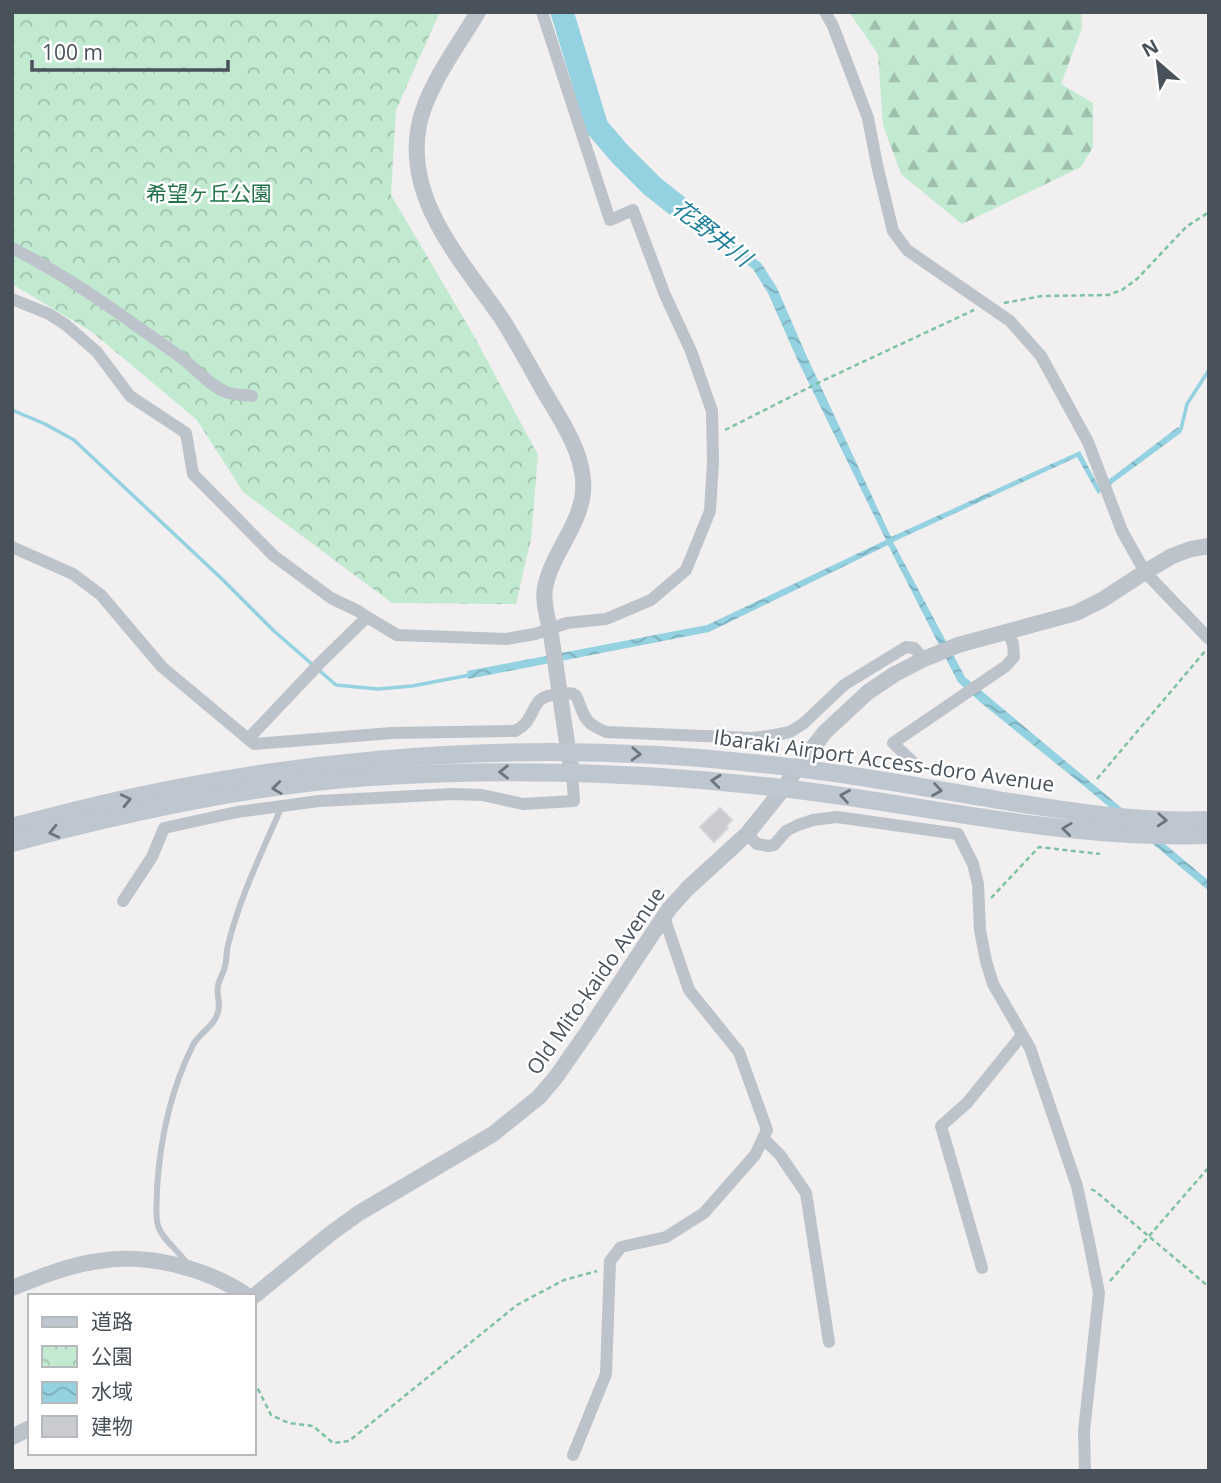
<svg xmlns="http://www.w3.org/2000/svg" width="1221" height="1483" viewBox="0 0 1221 1483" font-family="'Open Sans','Noto Sans JP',sans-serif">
	<defs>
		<pattern id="forest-firs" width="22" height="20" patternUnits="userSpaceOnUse" patternTransform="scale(1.75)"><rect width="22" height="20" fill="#c2ead1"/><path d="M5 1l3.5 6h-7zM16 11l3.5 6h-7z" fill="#a0c0ad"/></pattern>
		<pattern id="park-crowns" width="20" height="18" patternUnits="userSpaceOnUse" patternTransform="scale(1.75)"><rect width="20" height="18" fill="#c2ead1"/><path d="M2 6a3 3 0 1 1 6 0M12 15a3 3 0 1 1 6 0" fill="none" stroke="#a0c0ad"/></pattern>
		<pattern id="water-waves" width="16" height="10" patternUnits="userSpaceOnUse" patternTransform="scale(1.75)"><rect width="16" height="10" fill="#94d1e1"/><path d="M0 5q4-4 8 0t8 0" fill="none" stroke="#7bacb9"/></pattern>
	</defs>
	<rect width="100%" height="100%" fill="#f1efef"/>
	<polygon fill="url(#forest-firs)" points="849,12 1081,12 1082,28 1061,84 1093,103 1093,147 1081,167 962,224 901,174 883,125 878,54"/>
	<polygon fill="url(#park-crowns)" points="12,12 440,12 396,110 391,195 474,336 538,455 531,539 516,604 392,603 243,492 197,420 92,332 12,284"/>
	<polygon fill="url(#water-waves)" points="656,183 761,263 777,288 807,357 891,537 1080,451 1099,487 1178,427 1182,432 1098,494 1077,457 893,542 965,677 1209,881 1209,891 1090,791 980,702 958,682 888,545 709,632 468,679 467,671 707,625 886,540 798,361 768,293 753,269 650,190"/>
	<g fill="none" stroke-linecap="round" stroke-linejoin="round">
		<g stroke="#94d1e1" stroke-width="3.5">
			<polyline points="12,410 45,424 74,440 222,579 274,631 336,685 378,689 412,686 470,675"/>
			<polyline points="1179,430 1181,429 1187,404 1209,370"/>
		</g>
		<polyline stroke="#94d1e1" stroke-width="23" points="562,12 597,127 620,154 652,186 676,205"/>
	</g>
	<polygon fill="#c9cbd1" stroke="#d3d5d9" stroke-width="2" points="720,808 732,820 726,826 728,828 714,842 700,827"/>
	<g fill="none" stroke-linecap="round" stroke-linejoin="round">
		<g stroke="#7ec3a1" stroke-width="2.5" stroke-dasharray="5 3.5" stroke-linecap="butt">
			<polyline points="1004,303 1042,296 1108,295 1122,290 1137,279 1186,227 1209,212"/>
			<polyline points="725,430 822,381 974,310"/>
			<polyline points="1097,779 1206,650"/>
			<polyline points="991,898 1039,847 1100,854"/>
			<polyline points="1091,1189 1095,1191 1209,1287"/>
			<polyline points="1110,1281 1209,1167"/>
			<polyline points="254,1381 271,1415 289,1423 313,1426 333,1443 349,1441 517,1305 564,1280 597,1271"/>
		</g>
		<path stroke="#bcc3ca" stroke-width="6" d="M187 1264C179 1250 163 1241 158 1226 155 1215 157 1200 157 1189 160 1140 171 1089 193 1045 200 1032 214 1027 218 1012 221 1003 216 994 218 986 219 979 224 973 225 966 227 959 226 952 228 945 240 896 262 852 282 806"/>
		<g stroke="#bcc3ca" stroke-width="12">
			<polyline points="825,12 833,26 868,118 877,165 893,231 907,250 1010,321 1041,356 1088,442 1122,531 1145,572 1209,639"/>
			<path d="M12 248C72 278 125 318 179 356 195 367 208 385 226 392 234 395 244 395 252 396"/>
			<polyline points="12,299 49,314 66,325 97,352 130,396 186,433 193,474 274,556 331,598 358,611 367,617"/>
			<path d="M12 547 73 574 101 595 162 667 254 744 392 733 515 731C538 720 528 698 553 695 582 690 574 695 584 715 588 724 597 728 606 732L752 738 775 735 790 732 804 723 844 685 906 647 914 648 924 659"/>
			<polyline points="248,739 320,663 367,617 397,635 506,639 535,634 567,623 606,619 651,600 686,570 710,511 713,463 712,411 691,351 665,295 633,210 610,220 542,12"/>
			<polyline points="917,766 893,743 1006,666 1014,657 1013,644 1008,632"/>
			<polyline points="747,834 757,844 768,846 774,845 786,831 798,825 813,820 837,817 958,834 973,864 978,884 980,930 986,961 993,984 1030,1048 1077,1186 1090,1247 1099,1293 1084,1431 1085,1471"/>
			<polyline points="123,901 152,857 164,828 237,812 319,801 453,794 482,795 523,804 574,801 572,772"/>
			<polyline points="763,1138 780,1155 806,1193 829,1342"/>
			<polyline points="982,1268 941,1126 967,1103 1022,1035"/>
			<polyline points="573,1455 606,1374 610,1261 621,1247 666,1237 704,1213 755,1155 767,1130 739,1052 689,990 664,917"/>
		</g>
		<g stroke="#bcc3ca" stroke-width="16">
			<path d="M478 12C458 46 427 86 419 125 404 200 463 262 502 319 516 341 529 365 542 388 558 416 580 446 583 479 587 520 552 550 545 588 542 604 550 625 552 641 559 684 564 729 572 772"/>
			<path d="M12 1288C40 1277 69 1265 99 1261 148 1253 207 1268 248 1296"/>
			<polyline points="254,1296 330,1234 359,1213 493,1134 539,1097 556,1077 588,1031 669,909 688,888 747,834 784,788 797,768 825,732 868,692 895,674 924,659 958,645 1076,613 1102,600 1145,572 1172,556 1191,549 1209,546"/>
			<polyline points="12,1437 30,1428"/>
		</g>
		<g stroke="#bec7d0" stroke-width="18">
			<path d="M12 827C251 760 505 736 752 763 834 771 916 786 998 800 1068 811 1138 823 1209 820"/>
			<path d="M12 843C127 812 251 785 370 777 507 768 644 772 781 788 924 804 1064 840 1209 835"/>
		</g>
	</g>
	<defs><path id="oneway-chevron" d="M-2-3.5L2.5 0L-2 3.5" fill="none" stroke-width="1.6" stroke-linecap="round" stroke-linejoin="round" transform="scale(1.75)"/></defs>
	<g stroke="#6c757d">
		<use href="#oneway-chevron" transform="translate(636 754) rotate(3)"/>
		<use href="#oneway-chevron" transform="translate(504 772) rotate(179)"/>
		<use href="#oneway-chevron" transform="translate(716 781) rotate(-174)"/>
		<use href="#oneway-chevron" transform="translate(277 788) rotate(173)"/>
		<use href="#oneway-chevron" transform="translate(937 790) rotate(9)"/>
		<use href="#oneway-chevron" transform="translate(845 796) rotate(-171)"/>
		<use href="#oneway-chevron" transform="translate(126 800) rotate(-13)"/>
		<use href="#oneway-chevron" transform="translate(1162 820) rotate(3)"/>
		<use href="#oneway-chevron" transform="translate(1067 829) rotate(-173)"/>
		<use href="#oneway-chevron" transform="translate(54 832) rotate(167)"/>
	</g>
	<g text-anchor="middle" stroke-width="5" stroke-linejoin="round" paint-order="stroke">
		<g font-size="21" fill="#22734a" stroke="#fff">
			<text x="209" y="201">希望ヶ丘公園</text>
		</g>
		<g font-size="21" fill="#49525a" stroke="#fff">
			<text transform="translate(884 761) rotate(8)" y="7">Ibaraki Airport Access-doro Avenue</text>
			<text transform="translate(596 981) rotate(-55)" y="7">Old Mito-kaido Avenue</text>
		</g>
		<g font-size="23" font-style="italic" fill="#1d7f99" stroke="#fff">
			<text transform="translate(712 233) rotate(38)" y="8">花野井川</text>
		</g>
	</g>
	<rect width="1221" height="1483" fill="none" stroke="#49525a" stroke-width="28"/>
	<rect x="28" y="1294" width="228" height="161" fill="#ffffff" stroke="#b6babd" stroke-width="2"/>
	<rect x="42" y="1317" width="35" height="10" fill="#bec7d0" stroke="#b6babd" stroke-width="2"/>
	<text x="91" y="1329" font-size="21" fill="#49525a">道路</text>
	<rect x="42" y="1346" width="35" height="21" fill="url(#park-crowns)" stroke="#b6babd" stroke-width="2"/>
	<text x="91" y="1364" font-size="21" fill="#49525a">公園</text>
	<rect x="42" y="1382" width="35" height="21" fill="url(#water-waves)" stroke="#b6babd" stroke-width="2"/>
	<text x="91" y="1399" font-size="21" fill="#49525a">水域</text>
	<rect x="42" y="1416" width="35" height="21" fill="#c9cbd1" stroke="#b6babd" stroke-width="2"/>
	<text x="91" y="1434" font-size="21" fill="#49525a">建物</text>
	<g transform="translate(1158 63) rotate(332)" stroke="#ffffff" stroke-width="5" paint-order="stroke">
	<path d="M0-5L12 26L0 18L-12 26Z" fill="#49525a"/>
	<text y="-10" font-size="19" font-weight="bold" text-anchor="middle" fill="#49525a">N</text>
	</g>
	<path d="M32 60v10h196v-10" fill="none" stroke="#49525a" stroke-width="3.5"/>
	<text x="42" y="60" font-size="21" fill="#49525a" stroke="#ffffff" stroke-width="5" paint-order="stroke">100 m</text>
</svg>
